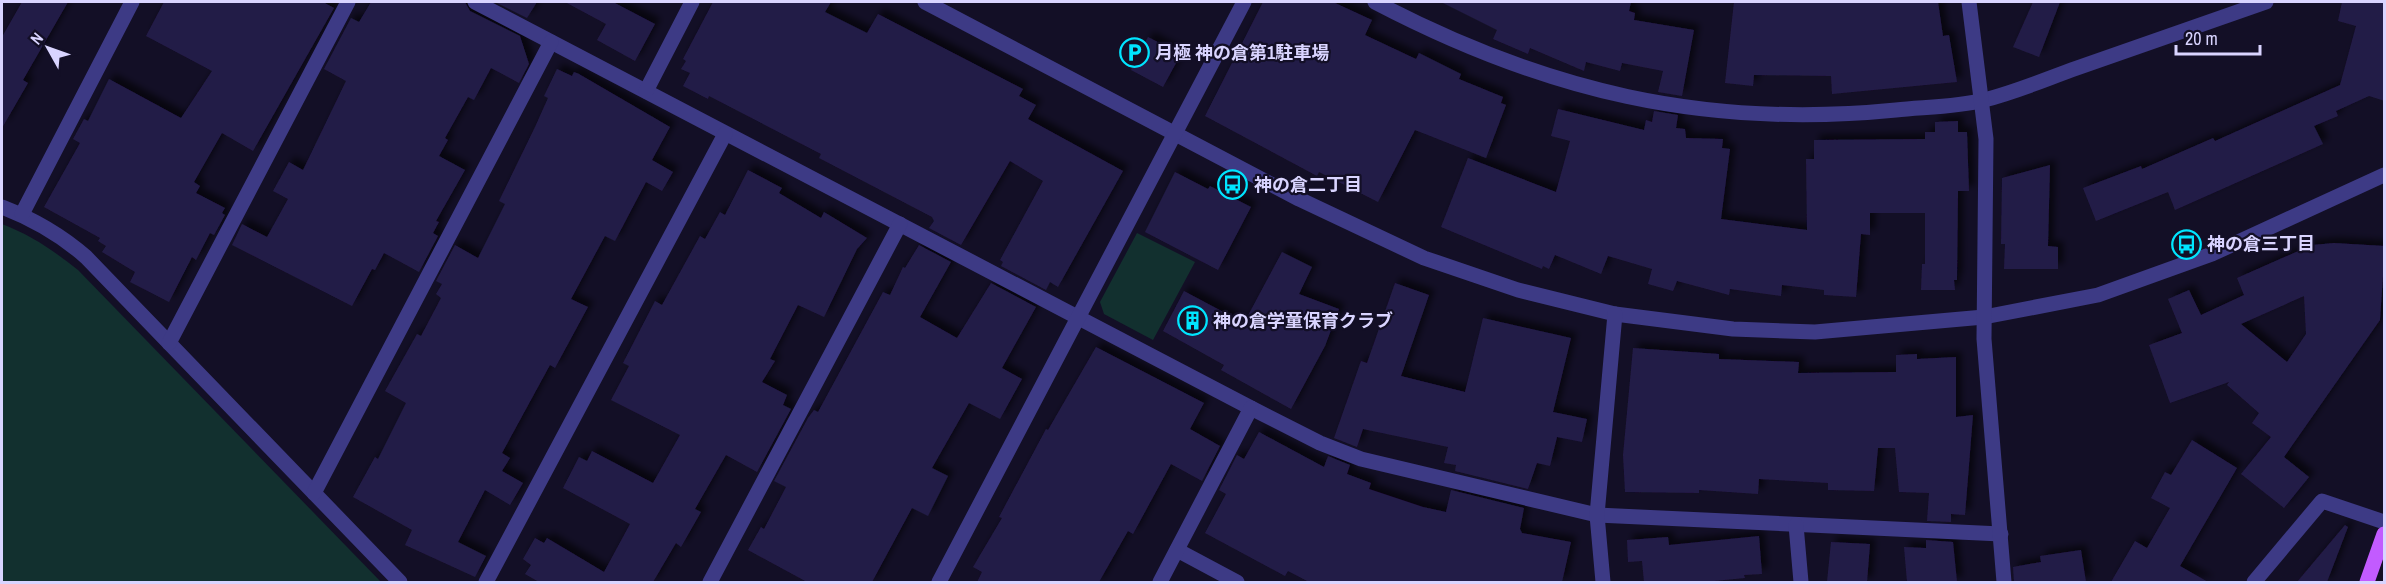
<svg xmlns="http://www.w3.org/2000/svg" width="2386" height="584" viewBox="0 0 2386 584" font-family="'Archivo Narrow','Noto Sans JP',sans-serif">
	<defs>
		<filter id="shadow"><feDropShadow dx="5.5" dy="-5.5" stdDeviation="3" flood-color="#0009"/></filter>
	</defs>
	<rect width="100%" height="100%" fill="#130f26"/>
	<g fill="#12302f">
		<path d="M2 224C31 235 54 251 78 270L381 582H2Z"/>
		<polygon points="1137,233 1195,262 1153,340 1104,314 1100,302"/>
	</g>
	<g fill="#241b47" fill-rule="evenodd" filter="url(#shadow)">
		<polygon points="22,2 68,2 23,80 28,83 2,128 2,37"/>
		<polygon points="164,2 323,2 334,8 253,151 222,133 194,182 200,186 196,193 225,208 222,213 225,215 214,235 210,233 196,260 192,257 169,302 130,282 135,272 102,252 106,246 98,241 100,238 44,207 80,143 73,139 84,119 88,121 109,79 181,118 212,71 146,36"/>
		<polygon points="371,2 465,2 470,11 520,36 529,64 519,83 491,68 474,100 468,97 445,138 448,140 439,156 465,170 436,221 439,222 433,233 438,236 419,272 384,253 375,270 372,269 352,306 232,245 242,224 267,237 288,199 273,191 289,162 303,170 346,81 324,69 351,18 359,22"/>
		<polygon points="495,2 537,2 527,18"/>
		<polygon points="565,2 613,2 655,24 635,61 597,40 606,24"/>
		<polygon points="713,2 831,2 825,12 867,33 878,14 1023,89 1019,96 1036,105 1028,119 1123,171 1058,287 1050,282 1046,290 1001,266 1003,262 1000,260 1043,181 1010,161 961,245 929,228 934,221 932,217 819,158 821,154 709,96 708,99 683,86 690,73 681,69 686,61 683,59"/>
		<polygon points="1263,2 1333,2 1372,20 1365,35 1416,59 1419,53 1461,74 1459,79 1503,97 1501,103 1506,105 1486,158 1415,130 1378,202 1319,172 1317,176 1205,116"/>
		<polygon points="1441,2 1631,2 1629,11 1635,13 1634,20 1694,30 1682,96 1658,92 1663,71 1622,63 1620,71 1586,62 1584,71 1530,48 1528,54 1493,39 1497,30"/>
		<polygon points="1734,2 1938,2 1943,36 1949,35 1957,82 1832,94 1831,76 1754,75 1753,86 1725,83"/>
		<polygon points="2033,2 2060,2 2039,57 2013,47"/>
		<polygon points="2342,2 2385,2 2385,101 2369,96 2336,111 2338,116 2314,126 2323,144 2175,210 2168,192 2096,221 2083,188 2141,166 2142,169 2213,138 2215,141 2340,85 2356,26 2338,21"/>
		<polygon points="1148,37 1181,54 1163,87 1131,70"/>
		<polygon points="557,69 572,76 574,72 579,74 670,127 652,160 673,172 662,191 646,182 615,241 605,236 571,299 588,307 555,368 550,365 502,453 510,458 502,471 523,483 510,505 485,490 458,542 486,556 475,577 405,545 412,530 353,497 375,457 378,459 406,403 385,391 417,334 421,336 441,298 436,294 442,284 436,281 455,245 478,258 505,204 499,201 535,127 548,98 544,96"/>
		<polygon points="1558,109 1644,130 1646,120 1652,122 1654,111 1678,115 1676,128 1685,129 1686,138 1723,139 1722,148 1730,149 1721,219 1807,230 1806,159 1814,159 1814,140 1925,139 1925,132 1935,132 1935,122 1958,121 1958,132 1967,132 1969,191 1958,191 1957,280 1954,280 1955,290 1921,290 1922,264 1925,264 1925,213 1870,213 1870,235 1861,234 1856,297 1824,295 1824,290 1782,285 1781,296 1730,289 1729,295 1677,281 1673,291 1648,284 1652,269 1608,256 1601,274 1555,255 1549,269 1543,266 1542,269 1441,227 1468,158 1556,192 1570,141 1551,136"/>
		<polygon points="2050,165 2048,246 2058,247 2058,269 2004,269 2005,244 2001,244 2002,178"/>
		<polygon points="748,170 782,188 779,193 821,218 824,212 867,238 857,249 824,317 798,305 770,359 775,361 762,382 787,395 783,405 791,409 757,472 726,455 695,509 701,512 681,547 676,543 653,582 539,582 525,574 531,565 523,559 535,538 544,543 547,538 604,572 630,524 563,488 579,457 587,461 592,451 653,483 680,435 611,400 629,366 623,363 655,301 662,305 700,236 705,239 720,212 725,215"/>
		<polygon points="1175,172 1208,189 1210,186 1251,207 1218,270 1145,232"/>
		<path d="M2334 243 2385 246 2380 320 2284 457 2309 477 2284 508 2241 474 2271 437 2252 423 2259 413 2227 385 2229 382 2170 403 2149 345 2182 333 2168 299 2189 290 2201 315 2244 295 2237 278 2312 245ZM2304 296 2306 334 2287 362 2241 324Z"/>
		<polygon points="919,245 951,262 920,317 957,338 991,283 1036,307 1002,368 1022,379 1000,419 969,403 932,468 948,476 928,516 912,508 872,582 807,582 748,550 761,527 764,529 786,487 774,481 808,418 814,410 818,412 883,292 890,295 903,267 905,268"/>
		<polygon points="1282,252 1312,267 1299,294 1339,309 1325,346 1291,409 1221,370 1224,365 1163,331 1184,291 1244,323"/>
		<polygon points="1395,283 1429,295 1401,376 1465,392 1483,318 1571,338 1553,412 1587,419 1582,442 1557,437 1550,466 1537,463 1528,489 1455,471 1456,465 1444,463 1448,447 1363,429 1357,447 1334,438 1361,361 1367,363"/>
		<polygon points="1096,347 1204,403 1190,429 1220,446 1202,481 1171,464 1133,534 1128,531 1099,582 977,582 982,572 973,567 1002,518 999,517 1046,429 1048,430"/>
		<polygon points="1633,348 1719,354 1719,359 1799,362 1798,373 1896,372 1896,355 1917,354 1917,359 1956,357 1956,417 1973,415 1965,515 1951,514 1951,522 1927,521 1929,493 1899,492 1895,448 1878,448 1874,491 1828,490 1828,483 1759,479 1758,494 1699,490 1699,493 1625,492 1623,455"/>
		<polygon points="1259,432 1324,467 1328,456 1350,465 1347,474 1371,483 1369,489 1423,507 1446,512 1451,490 1524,508 1520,529 1522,533 1571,542 1562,582 1309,582 1288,571 1285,576 1205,533 1226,494 1219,490 1237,455 1244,459"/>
		<polygon points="2192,440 2237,468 2180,566 2208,582 2111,582 2135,541 2147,548 2170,508 2151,498 2165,472 2171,475"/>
		<polygon points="2345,525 2348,527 2327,582 2297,582"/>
		<polygon points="1759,536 1762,574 1744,575 1745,578 1704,582 1644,582 1642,561 1628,562 1627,540 1668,537 1669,545"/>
		<polygon points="1926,540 1953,542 1957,582 1907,582 1904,547 1926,548"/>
		<polygon points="1831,542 1870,544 1867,582 1827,582"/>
		<polygon points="2081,550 2086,582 2014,582 2013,567 2041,562 2040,556"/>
	</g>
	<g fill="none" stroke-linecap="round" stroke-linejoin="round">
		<g stroke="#3d3a85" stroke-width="15">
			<polyline points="475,2 1251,408 1320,443 1361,459 1597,515 2001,534"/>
			<polyline points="925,2 1299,199 1424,258 1518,290 1615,314 1733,329 1815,332 1984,317 2098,295 2212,254 2384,175"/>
			<path d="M1375 2C1545 91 1704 129 1896 110 1925 107 1957 107 1984 100 2016 92 2046 79 2077 68 2140 46 2203 24 2266 2"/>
			<polyline points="1969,2 1986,139 1984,339 2004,582"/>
			<polyline points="646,91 692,2"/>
			<path d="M2 207C33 219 61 235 86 257L400 582"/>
			<polyline points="22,214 132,2"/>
			<polyline points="169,343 348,2"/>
			<polyline points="314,493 551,42"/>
			<polyline points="1796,525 1801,582"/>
			<polyline points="1177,550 1237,582"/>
			<polyline points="486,582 725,134"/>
			<polyline points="710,582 900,224"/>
			<polyline points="939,582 1244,2"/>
			<polyline points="1160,582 1251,408"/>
			<polyline points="1603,582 1597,515 1615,314"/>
			<polyline points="2254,582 2322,501 2384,522"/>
		</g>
		<polyline stroke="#c25bff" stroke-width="15" points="2367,582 2384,534"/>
	</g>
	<defs>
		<symbol id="parking-ring" viewBox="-11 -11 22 22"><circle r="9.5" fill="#130f26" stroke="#00e5ff" stroke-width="1.5"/><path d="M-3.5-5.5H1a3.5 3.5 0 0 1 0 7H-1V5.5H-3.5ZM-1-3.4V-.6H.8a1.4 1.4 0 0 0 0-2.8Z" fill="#00e5ff"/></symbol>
		<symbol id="bus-ring" viewBox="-11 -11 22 22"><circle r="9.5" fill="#130f26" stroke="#00e5ff" stroke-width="1.5"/><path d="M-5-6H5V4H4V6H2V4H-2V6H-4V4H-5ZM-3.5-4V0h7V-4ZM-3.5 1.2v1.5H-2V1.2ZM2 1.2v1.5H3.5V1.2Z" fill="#00e5ff"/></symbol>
		<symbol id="building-ring" viewBox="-11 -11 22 22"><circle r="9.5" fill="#130f26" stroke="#00e5ff" stroke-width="1.5"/><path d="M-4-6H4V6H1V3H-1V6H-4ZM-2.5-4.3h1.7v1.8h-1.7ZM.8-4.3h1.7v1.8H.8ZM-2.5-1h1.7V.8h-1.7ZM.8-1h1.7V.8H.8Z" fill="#00e5ff"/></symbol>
	</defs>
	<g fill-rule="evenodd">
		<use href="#parking-ring" x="1118" y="36" width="33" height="33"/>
		<use href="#bus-ring" x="1216" y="168" width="33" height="33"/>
		<use href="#bus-ring" x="2170" y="228" width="33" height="33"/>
		<use href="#building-ring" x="1176" y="304" width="33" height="33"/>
	</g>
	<g text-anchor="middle" stroke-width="4.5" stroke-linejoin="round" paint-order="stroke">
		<g font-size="18" font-weight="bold" fill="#d9d4ff" stroke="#130f26" text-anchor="start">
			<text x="1155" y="59">月極 神の倉第1駐車場</text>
			<text x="1254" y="191">神の倉二丁目</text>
			<text x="2207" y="250">神の倉三丁目</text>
			<text x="1213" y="327">神の倉学童保育クラブ</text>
		</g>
	</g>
	<rect width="2386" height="584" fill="none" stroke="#d9d4ff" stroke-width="6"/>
	<g transform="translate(48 48) rotate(310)" stroke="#130f26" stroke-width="4.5" paint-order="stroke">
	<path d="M0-4.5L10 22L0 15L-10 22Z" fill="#d9d4ff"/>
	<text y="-9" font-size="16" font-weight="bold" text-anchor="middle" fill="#d9d4ff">N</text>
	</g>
	<path d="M2176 45v9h84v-9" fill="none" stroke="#d9d4ff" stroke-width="3"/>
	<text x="2185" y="45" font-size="18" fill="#d9d4ff" stroke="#130f26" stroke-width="4.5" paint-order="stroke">20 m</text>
</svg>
